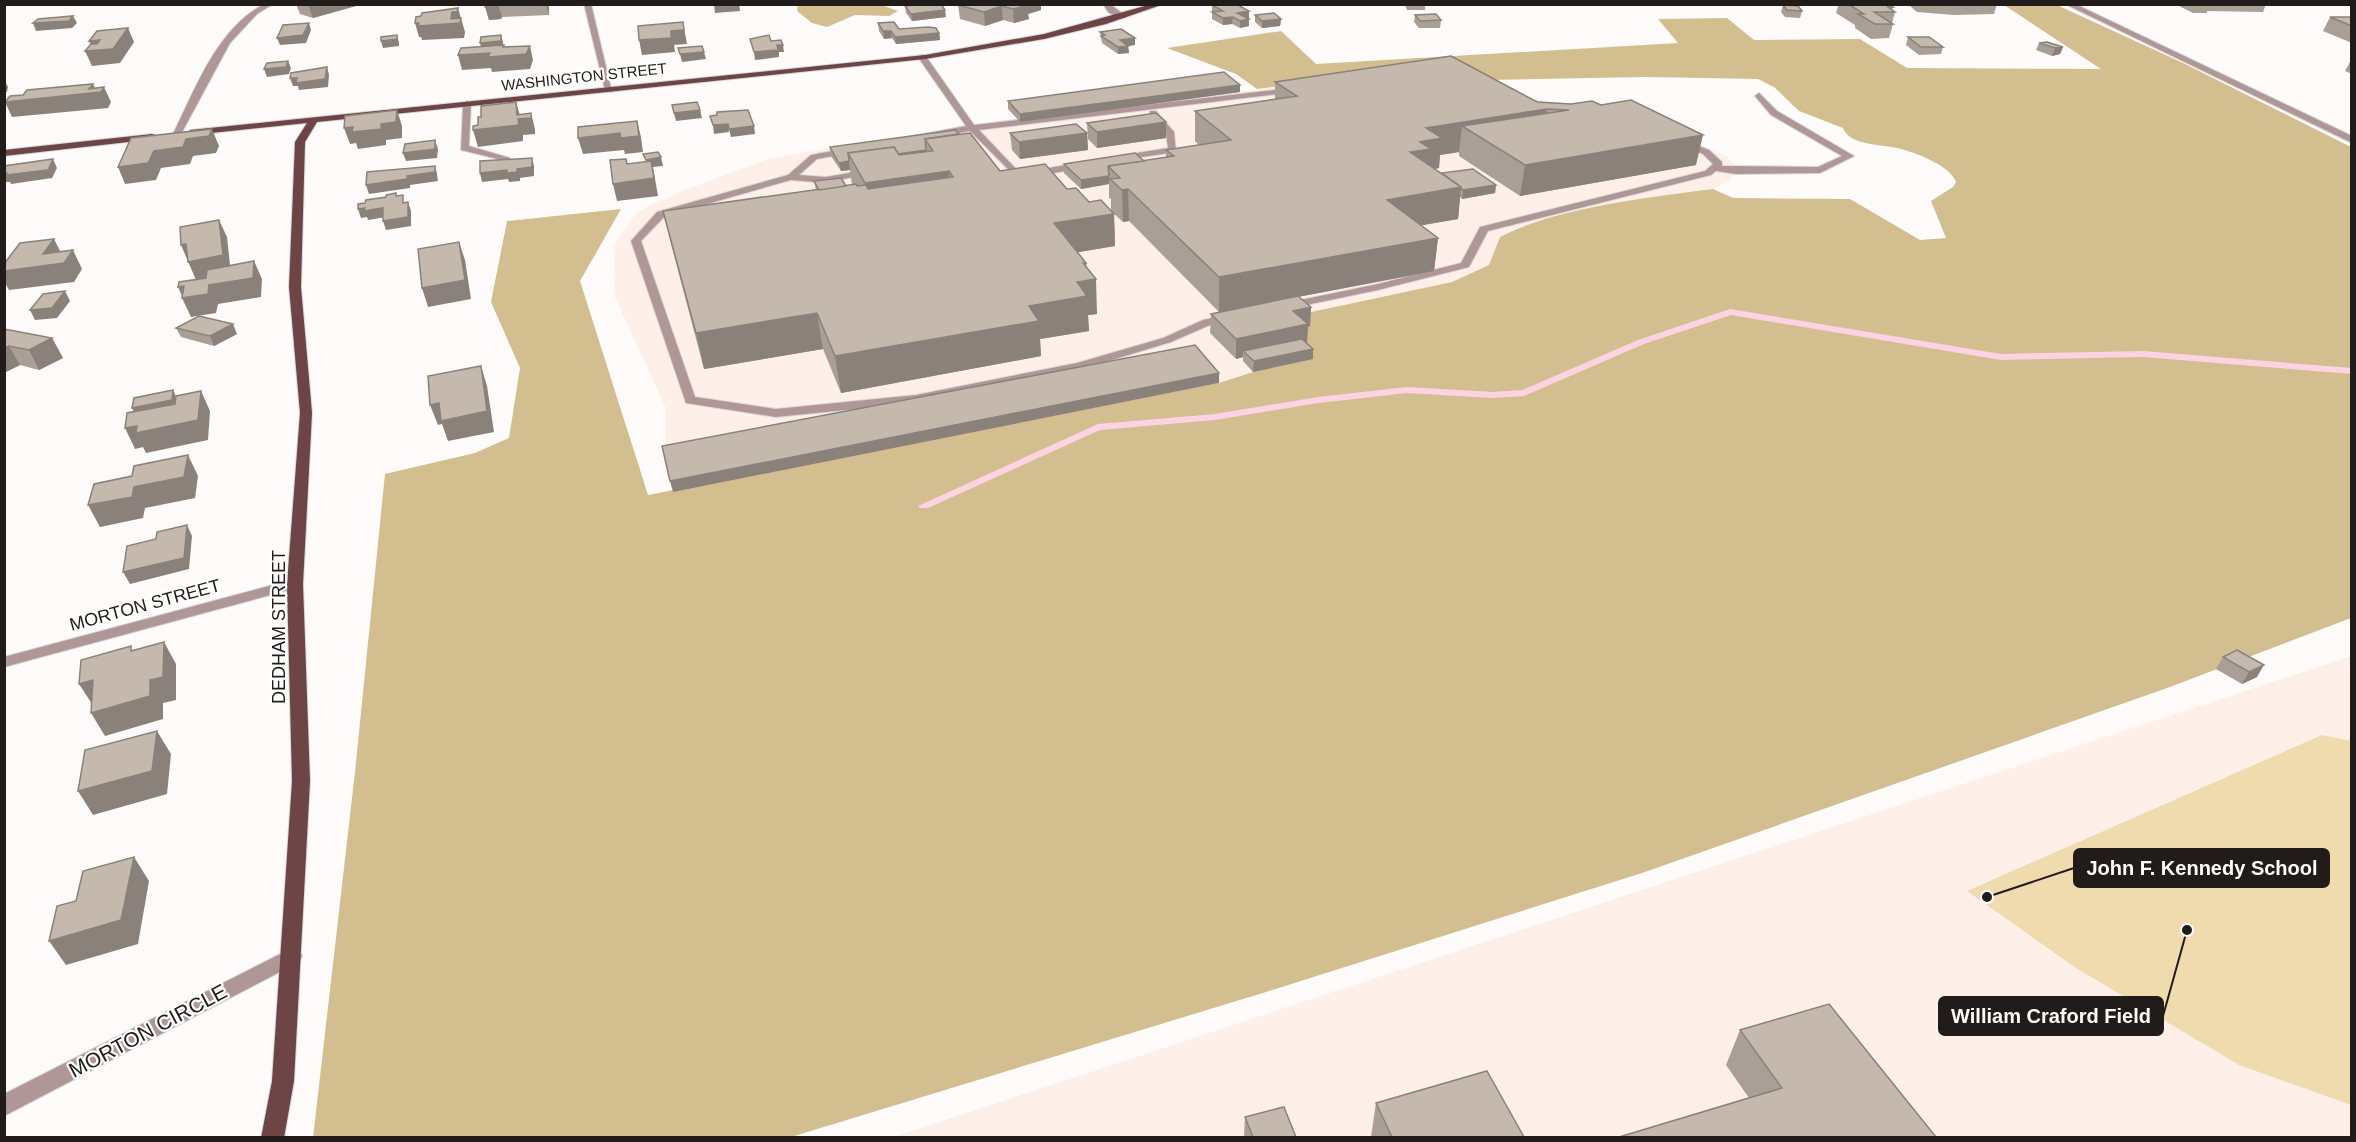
<svg xmlns="http://www.w3.org/2000/svg" width="2356" height="1142" viewBox="0 0 2356 1142" font-family="Arial,sans-serif">
	<rect width="100%" height="100%" fill="#fefbfa"/>
	<g fill="#feefe9">
		<polygon points="1361,75 1512,90 1547,101 1671,131 1727,157 1737,167 1735,173 1728,182 1713,189 1580,211 1516,228 1500,237 1489,265 1452,282 1297,315 1310,326 1293,330 1313,359 1253,372 1219,383 673,492 665,457 666,409 615,297 614,246 637,212 685,190 768,159 875,140"/>
		<polygon points="2351,656 2351,1137 894,1137"/>
	</g>
	<polygon fill="#efdbae" points="2322,735 2351,741 2351,1105 2239,1065 2076,968 1967,891"/>
	<g fill="#d3be90">
		<polygon points="879,4 898,11 889,16 855,15 827,27 812,23 797,11 798,5"/>
		<path d="M2004 5H2057L2183 63 2351 147V618L2170 687 1642 873 1266 992 791 1137 313 1138 355 772 385 474 475 453 509 438 520 368 491 302 507 221 621 209 580 281 648 495 1219 383 1253 372 1312 359 1297 315 1452 282 1489 265 1500 237C1554 208 1651 197 1713 189L1733 198 1850 199 1920 240 1946 238 1931 201 1953 187 1956 182C1950 165 1914 152 1897 148 1881 144 1850 146 1843 128L1799 111 1774 87 1758 79 1645 77 1486 80 1361 75 1257 89 1236 74 1167 48 1281 31 1316 64 1678 43 1658 19 1727 18 1754 40 1860 39 1907 68 2101 69Z"/>
	</g>
	<g fill="none" stroke-linecap="round" stroke-linejoin="round">
		<polygon fill="#fdd2e2" fill-rule="evenodd" points="1730,309 2001,354 2143,351 2352,368 2352,374 2143,357 2001,360 1731,315 1644,344 1524,396 1492,398 1407,393 1318,403 1215,420 1100,430 928,508 920,508 918,506 1098,424 1215,414 1318,397 1407,387 1492,392 1522,390 1638,340"/>
		<defs>
			<g id="minor">
				<path d="M264 4H273L257 14 230 43 181 134 174 136 173 134C196 88 216 30 264 4Z"/>
				<polygon points="584,4 591,4 612,92 605,90"/>
				<polygon points="1103,4 1110,4 1127,17 1120,19 1108,12"/>
				<polygon points="2065,4 2075,4 2352,136 2352,143"/>
				<path d="M922 55H925L974 125 1378 78 1446 76 1542 103 1633 120 1709 150 1722 162V166L1818 167 1842 156 1771 115 1755 96 1759 93 1777 111 1854 156 1820 173 1736 174 1716 171 1711 175 1488 231 1469 267 1378 290 1210 325 1171 342 1079 370 916 403 776 417 686 403 631 241 657 212 788 175 811 155 966 126 918 57ZM1446 80 1541 108 1628 124 1703 154 1713 164 1705 171 1480 227 1461 263 1378 284 1203 320 1163 338 1077 363 916 395 776 409 695 397 641 241 665 216 791 180 826 183 876 172 871 169 826 177 799 175 817 159 970 131 1018 179 1083 168 1088 165 1083 162 1020 173 979 130 1378 82Z"/>
				<polygon points="467,101 471,104 469,146 510,158 510,162 461,150 463,104"/>
				<polygon points="1150,111 1156,111 1174,132 1176,152 1115,161 1113,159 1118,156 1168,148 1166,133 1150,115"/>
				<polygon points="295,579 300,581 303,584 300,587 4,667 4,657"/>
				<polygon points="292,948 299,950 302,956 299,962 4,1116 4,1094"/>
			</g>
			<g id="major">
				<polygon points="1152,4 1164,4 1106,24 1044,39 925,59 317,122 305,142 301,287 312,413 303,584 310,781 294,1081 284,1138 261,1138 272,1081 292,781 287,584 300,413 289,287 295,142 307,123 193,135 190,134 190,130 925,55 1044,34"/>
				<polygon points="152,134 155,135 155,139 4,156 4,150"/>
			</g>
		</defs>
		<use href="#minor" stroke="#dbd7d6" stroke-width="2"/>
		<use href="#major" stroke="#dbd7d6" stroke-width="2"/>
		<use href="#minor" fill="#b09797" fill-rule="evenodd"/>
		<use href="#major" fill="#6e4547" fill-rule="evenodd"/>
	</g>
	<g fill="#a99f96">
		<polygon points="296,4 363,4 313,18 300,14"/>
		<polygon points="485,4 548,4 549,15 502,17 501,19 489,20"/>
		<polygon points="1041,4 1041,10 1028,14 1029,19 1014,23 1003,20 985,26 960,19 958,5"/>
		<polygon points="1398,4 1425,4 1425,10 1407,10 1405,5"/>
		<polygon points="1443,4 1461,4 1461,5 1445,6"/>
		<polygon points="1745,4 1762,4 1762,5 1746,5"/>
		<polygon points="1839,4 1888,4 1893,7 1892,10 1895,12 1892,23 1893,24 1889,38 1871,39 1855,28 1855,25 1836,13"/>
		<polygon points="1911,4 1997,4 1994,14 1954,15 1917,12 1910,6"/>
		<polygon points="2175,4 2266,4 2263,12 2207,11 2207,13 2193,13"/>
		<polygon points="1212,5 1249,11 1249,18 1248,18 1249,26 1240,28 1232,24 1223,25 1212,19"/>
		<polygon points="1783,5 1802,11 1800,18 1785,17 1781,12"/>
		<polygon points="905,6 946,17 912,21 906,13"/>
		<polygon points="1255,15 1281,19 1280,26 1262,28 1255,22"/>
		<polygon points="1415,15 1441,20 1440,28 1419,28 1414,22"/>
		<polygon points="2330,17 2352,17 2352,43 2323,31"/>
		<polygon points="878,23 899,29 939,33 940,40 896,44 892,38 884,39 879,31"/>
		<polygon points="1100,32 1135,38 1135,45 1128,46 1129,53 1118,54 1102,43"/>
		<polygon points="1908,37 1943,47 1941,54 1919,55 1906,45"/>
		<polygon points="2039,43 2063,47 2060,54 2052,56 2036,50"/>
		<polygon points="2352,58 2352,74 2345,71"/>
		<polygon points="1275,82 1537,102 1571,104 1696,165 1520,196 1459,156 1459,152 1440,155 1439,168 1435,169 1442,173 1496,185 1495,193 1462,199 1460,197 1458,219 1421,225 1438,238 1434,271 1298,297 1311,307 1310,326 1308,327 1307,343 1313,349 1313,359 1253,372 1243,361 1243,357 1236,359 1210,333 1211,314 1219,312 1129,221 1123,222 1112,212 1114,214 1115,246 1078,252 1086,263 1097,314 1088,315 1089,331 1040,339 1041,356 841,393 823,349 704,369 671,244 663,211 816,190 814,181 846,186 852,185 850,170 841,171 831,156 830,147 959,134 1000,171 1067,189 1089,202 1111,211 1111,199 1109,198 1109,184 1081,189 1064,173 1064,164 1144,161 1166,157 1166,150 1199,145 1195,141 1195,111 1275,99"/>
		<polygon points="1240,85 1240,92 1020,122 1008,109 1008,101"/>
		<polygon points="1087,123 1166,138 1097,148 1088,139"/>
		<polygon points="1010,133 1087,133 1088,150 1020,159 1012,150"/>
		<polygon points="176,328 237,334 214,346 181,337"/>
		<polygon points="4,329 52,338 63,358 39,370 20,365 4,373"/>
		<polygon points="2223,657 2257,677 2242,684 2216,669"/>
		<polygon points="1740,1030 1936,1137 1749,1098 1726,1065"/>
		<polygon points="1376,1103 1524,1137 1371,1137"/>
		<polygon points="1245,1117 1296,1137 1244,1137"/>
	</g>
	<g fill="#8a827a">
		<polygon points="308,4 363,4 313,18"/>
		<polygon points="498,4 502,17 501,19 489,20 485,7"/>
		<polygon points="546,4 548,4 549,8 549,15"/>
		<polygon points="714,4 739,4 740,11 715,13"/>
		<polygon points="1020,4 1041,4 1041,10 1028,14 1029,19 1014,23 1013,9"/>
		<polygon points="1299,4 1313,4 1299,6"/>
		<polygon points="1002,6 1003,20 985,26 984,12"/>
		<polygon points="458,8 465,32 464,38 422,40 421,37 419,37 415,23 451,19 452,12"/>
		<polygon points="945,10 946,17 912,21 911,14"/>
		<polygon points="1249,11 1249,18 1239,20 1237,13"/>
		<polygon points="73,16 77,23 72,28 36,31 33,23"/>
		<polygon points="1233,17 1232,24 1223,25 1223,18"/>
		<polygon points="1249,19 1249,26 1240,28 1240,21"/>
		<polygon points="1281,19 1280,26 1262,28 1262,21"/>
		<polygon points="683,22 687,44 674,45 675,52 642,55 639,40 671,31"/>
		<polygon points="309,23 311,30 306,43 280,45 277,38"/>
		<polygon points="128,28 134,42 120,63 92,66 85,51 93,50 89,41"/>
		<polygon points="883,31 891,31 892,38 884,39"/>
		<polygon points="939,33 940,40 896,44 895,37"/>
		<polygon points="397,35 399,43 399,46 383,48 381,41"/>
		<polygon points="501,35 503,42 503,47 504,45 507,55 530,46 533,60 530,69 492,72 491,68 462,70 458,55 490,53 505,56 482,51 480,43"/>
		<polygon points="1135,38 1135,45 1128,46 1129,53 1118,54 1118,47 1120,40"/>
		<polygon points="777,45 783,45 784,52 779,52 779,57 755,60 754,52"/>
		<polygon points="2063,47 2060,54 2052,56 2055,48"/>
		<polygon points="704,52 706,59 682,62 680,54"/>
		<polygon points="288,61 291,68 289,74 267,77 264,69"/>
		<polygon points="327,67 329,75 328,87 299,90 298,86 293,86 290,78"/>
		<polygon points="4,79 8,87 7,92 4,92"/>
		<polygon points="93,84 97,92 104,87 111,102 108,108 12,117 5,102 89,89"/>
		<polygon points="1240,85 1240,92 1020,122 1020,114"/>
		<polygon points="516,102 521,119 531,113 535,129 535,134 523,135 523,141 478,147 473,130 517,115"/>
		<polygon points="1547,109 1542,138 1462,126 1459,152 1440,155 1439,168 1429,170 1410,152 1420,142 1426,128"/>
		<polygon points="397,110 402,126 402,138 386,140 386,145 358,149 356,143 350,144 344,128 381,124"/>
		<polygon points="700,110 702,118 676,121 674,113"/>
		<polygon points="637,121 641,137 643,152 625,154 624,150 583,154 578,138"/>
		<polygon points="1166,122 1166,138 1097,148 1097,132"/>
		<polygon points="728,124 729,132 714,134 713,125"/>
		<polygon points="754,126 755,134 731,137 729,129"/>
		<polygon points="212,129 219,146 216,153 193,156 190,164 161,168 156,180 125,184 118,167 154,151"/>
		<polygon points="1087,133 1088,150 1020,159 1019,142"/>
		<polygon points="1703,135 1696,165 1520,196 1525,165"/>
		<polygon points="435,140 438,149 437,158 406,161 403,153"/>
		<polygon points="926,150 927,159 852,161"/>
		<polygon points="661,157 663,166 653,167 658,196 617,201 613,184 648,168 646,160"/>
		<polygon points="532,158 534,166 534,176 520,178 520,181 509,182 508,179 482,182 480,173 517,169"/>
		<polygon points="53,159 57,168 52,178 11,184 10,182 4,182 4,173"/>
		<polygon points="849,161 850,170 841,171 839,163"/>
		<polygon points="435,166 437,174 438,181 410,185 410,188 369,194 366,185 407,176"/>
		<polygon points="949,171 952,203 869,215 865,183"/>
		<polygon points="1109,176 1109,184 1081,189 1081,180"/>
		<polygon points="1496,185 1495,193 1462,199 1463,190"/>
		<polygon points="1461,187 1458,219 1384,232 1387,200"/>
		<polygon points="1128,189 1129,221 1123,222 1122,190"/>
		<polygon points="408,202 411,211 411,226 386,230 383,221"/>
		<polygon points="365,208 383,208 386,217 368,220 367,217 361,218 358,209"/>
		<polygon points="1114,214 1115,246 1056,256 1054,223"/>
		<polygon points="219,220 227,237 231,274 196,280 181,245"/>
		<polygon points="1438,238 1434,271 1219,312 1219,277"/>
		<polygon points="54,239 63,257 73,250 82,269 74,282 9,290 4,281 4,271 43,254"/>
		<polygon points="459,242 465,260 471,299 428,307 422,288"/>
		<polygon points="254,261 262,279 261,297 218,304 216,313 191,317 182,298 183,298 178,287 209,285"/>
		<polygon points="1083,263 1086,263 1087,281 1096,279 1097,314 1088,315 1089,331 1040,339 1041,356 841,393 835,356 1029,306 1077,282"/>
		<polygon points="65,291 70,301 57,318 35,320 30,310"/>
		<polygon points="1311,307 1310,326 1308,327 1307,343 1243,351 1243,357 1236,359 1236,339 1293,311"/>
		<polygon points="817,313 823,349 704,369 696,333"/>
		<polygon points="233,324 237,334 214,346 210,336"/>
		<polygon points="52,338 63,358 39,370 29,350"/>
		<polygon points="9,346 20,365 4,373 4,348"/>
		<polygon points="1313,349 1313,359 1253,372 1254,361"/>
		<polygon points="481,366 487,386 494,432 448,441 442,424 438,425 430,405"/>
		<polygon points="1219,373 1219,383 673,492 670,481"/>
		<polygon points="173,390 178,401 177,410 137,418 132,408"/>
		<polygon points="201,391 210,411 208,440 146,453 143,447 135,449 125,428"/>
		<polygon points="188,455 198,476 195,498 145,508 143,518 100,527 88,505 134,487"/>
		<polygon points="187,525 192,536 189,569 130,584 123,572"/>
		<polygon points="164,642 176,664 176,700 163,703 163,719 105,736 91,713 150,680"/>
		<polygon points="2264,665 2257,677 2242,684 2249,672"/>
		<polygon points="93,680 94,707 79,684"/>
		<polygon points="157,731 171,754 167,794 93,815 78,791"/>
		<polygon points="134,857 149,881 138,944 66,965 49,941"/>
	</g>
	<g fill="#c5b9ae" stroke="#8a827a" stroke-width="1.5">
		<polygon points="485,4 498,4 498,5 485,7"/>
		<polygon points="921,4 941,4 945,10 911,14 905,6"/>
		<polygon points="1027,4 1028,5 1013,9 1002,6 984,12 958,5"/>
		<polygon points="1218,4 1236,4 1249,11 1237,13 1249,19 1240,21 1233,17 1223,18 1212,12 1223,11 1212,5"/>
		<polygon points="1848,4 1888,4 1893,7 1888,7 1895,12 1874,12 1893,24 1875,24 1858,14 1864,14"/>
		<polygon points="1783,5 1798,6 1802,11 1787,10"/>
		<polygon points="458,8 457,12 452,12 451,19 461,18 460,23 418,26 419,23 415,23 416,17 421,16 422,13"/>
		<polygon points="1274,13 1281,19 1262,21 1255,15"/>
		<polygon points="1436,14 1441,20 1420,21 1415,15"/>
		<polygon points="73,16 69,21 33,23 38,19"/>
		<polygon points="2330,17 2352,17 2352,26"/>
		<polygon points="683,22 684,30 671,31 671,38 639,40 638,26"/>
		<polygon points="894,22 899,29 928,27 936,28 939,33 895,37 891,31 883,31 878,23"/>
		<polygon points="309,23 303,35 277,38 283,25"/>
		<polygon points="128,28 113,49 85,51 91,44 97,44 100,40 89,41 97,31"/>
		<polygon points="1121,29 1135,38 1120,40 1128,46 1118,47 1101,36 1105,35 1100,32"/>
		<polygon points="397,35 397,39 381,41 381,37"/>
		<polygon points="501,35 501,41 480,43 481,37"/>
		<polygon points="769,35 771,41 781,40 783,45 777,45 778,50 754,52 750,39"/>
		<polygon points="1908,37 1929,37 1943,47 1921,47"/>
		<polygon points="2047,42 2063,47 2055,48 2039,43"/>
		<polygon points="504,45 503,47 530,46 526,54 488,57 490,53 458,55 461,48"/>
		<polygon points="702,46 704,52 680,54 678,48"/>
		<polygon points="1451,56 1537,102 1571,104 1592,101 1601,105 1631,100 1703,135 1525,165 1462,126 1569,110 1547,109 1426,128 1442,138 1420,142 1431,149 1410,152 1461,187 1387,200 1438,238 1219,277 1128,189 1122,190 1110,179 1120,178 1108,166 1174,156 1166,150 1231,140 1195,111 1297,96 1275,82"/>
		<polygon points="288,61 286,67 264,69 267,63"/>
		<polygon points="327,67 325,79 296,83 297,78 290,78 291,73"/>
		<polygon points="1224,72 1240,85 1020,114 1008,101"/>
		<polygon points="93,84 89,89 104,87 101,92 5,102 10,96 23,95 27,90"/>
		<polygon points="516,102 517,115 531,113 531,118 518,119 519,125 473,130 473,126 478,125 478,117 481,117 481,106"/>
		<polygon points="697,102 700,110 674,113 672,105"/>
		<polygon points="397,110 396,122 381,124 381,129 352,132 353,127 344,128 345,116"/>
		<polygon points="748,110 754,126 729,129 728,124 713,125 710,116 717,115 717,112"/>
		<polygon points="1156,113 1166,122 1097,132 1087,123"/>
		<polygon points="637,121 639,136 621,138 620,133 578,138 578,127"/>
		<polygon points="1076,124 1087,133 1019,142 1010,133"/>
		<polygon points="212,129 209,136 186,139 183,147 154,151 148,163 118,167 131,138"/>
		<polygon points="955,130 959,134 925,139 926,150 898,154 894,147 848,153 849,161 839,163 830,147"/>
		<polygon points="970,133 1000,171 1045,164 1067,189 1076,188 1089,202 1101,200 1114,214 1054,223 1086,263 1083,263 1096,279 1077,282 1087,296 1029,306 1039,321 835,356 817,313 696,333 663,211 856,184 857,186 866,185 868,189 953,177 949,171 865,183 848,153 894,147 899,155 933,151 925,139"/>
		<polygon points="435,140 435,149 403,153 405,144"/>
		<polygon points="658,152 661,157 646,160 643,154"/>
		<polygon points="1135,153 1144,161 1108,166 1109,176 1081,180 1064,164"/>
		<polygon points="532,158 532,167 517,169 517,172 507,173 507,170 480,173 480,161"/>
		<polygon points="53,159 48,170 6,175 7,173 4,173 4,166"/>
		<polygon points="626,159 627,164 651,161 654,178 613,184 610,160"/>
		<polygon points="435,166 435,172 407,176 407,179 366,185 367,172"/>
		<polygon points="1473,169 1496,185 1463,190 1461,188 1461,187 1442,173"/>
		<polygon points="841,178 846,186 819,190 814,181"/>
		<polygon points="396,193 396,196 403,195 403,203 408,202 408,217 383,221 383,208 364,211 365,208 358,209 358,204 365,203 366,200 386,197 386,195"/>
		<polygon points="219,220 223,255 188,262 186,244 181,245 180,227"/>
		<polygon points="54,239 43,254 73,250 64,263 4,271 4,264 20,243"/>
		<polygon points="459,242 465,280 422,288 418,249"/>
		<polygon points="254,261 253,278 209,285 208,294 182,298 184,286 178,287 179,282 206,278 207,270"/>
		<polygon points="65,291 52,308 30,310 43,294"/>
		<polygon points="1298,296 1311,307 1293,311 1308,324 1236,339 1211,314"/>
		<polygon points="199,316 233,324 210,336 176,328"/>
		<polygon points="4,329 52,338 29,350 9,346 4,348"/>
		<polygon points="1302,339 1313,349 1254,361 1243,351"/>
		<polygon points="1195,345 1219,373 670,481 662,446"/>
		<polygon points="481,366 487,411 441,421 439,403 430,405 428,376"/>
		<polygon points="173,390 172,400 132,408 134,398"/>
		<polygon points="201,391 198,420 136,433 137,426 125,428 127,413 175,404 176,396"/>
		<polygon points="188,455 184,477 134,487 132,497 88,505 94,484 132,476 134,466"/>
		<polygon points="187,525 184,558 123,572 127,546 156,539 157,532"/>
		<polygon points="164,642 163,677 150,680 150,696 91,713 93,680 79,684 81,660 131,646 131,651"/>
		<polygon points="2237,650 2264,665 2249,672 2223,657"/>
		<polygon points="157,731 152,771 78,791 85,750"/>
		<polygon points="134,857 121,920 49,941 57,906 76,901 83,871"/>
		<polygon points="1829,1004 1936,1137 1619,1137 1782,1088 1740,1030"/>
		<polygon points="1487,1071 1524,1137 1392,1137 1376,1103"/>
		<polygon points="1284,1107 1296,1137 1253,1137 1245,1117"/>
	</g>
	<g text-anchor="middle" stroke-width="4.5" stroke-linejoin="round" paint-order="stroke">
		<g font-size="15" fill="#211b19" stroke="#fff">
			<text transform="translate(584 77) rotate(-6)" y="5">WASHINGTON STREET</text>
		</g>
		<g font-size="18" fill="#211b19" stroke="#fff">
			<text transform="translate(145 605) rotate(-15)" y="6">MORTON STREET</text>
			<text transform="translate(279 627) rotate(-90)" y="6">DEDHAM STREET</text>
		</g>
		<g font-size="21" fill="#211b19" stroke="#fff">
			<text transform="translate(148 1031) rotate(-28)" y="7">MORTON CIRCLE</text>
		</g>
	</g>
	<path fill="none" stroke="#211b19" stroke-width="2" d="M1987 897L2074 868M2187 930L2163 1016"/>
	<g fill="#211b19" stroke="#fff" stroke-width="2">
		<circle cx="1987" cy="897" r="6"/>
		<circle cx="2187" cy="930" r="6"/>
	</g>
	<g fill="#211b19" stroke="#211b19" stroke-width="2">
		<rect x="2074" y="849" width="255" height="38" rx="6"/>
		<rect x="1939" y="997" width="224" height="38" rx="6"/>
	</g>
	<g font-size="20" text-anchor="middle" font-weight="bold" fill="#fff">
		<text x="2202" y="875">John F. Kennedy School</text>
		<text x="2051" y="1023">William Craford Field</text>
	</g>
	<rect width="2356" height="1142" fill="none" stroke="#211b19" stroke-width="12"/>
</svg>
